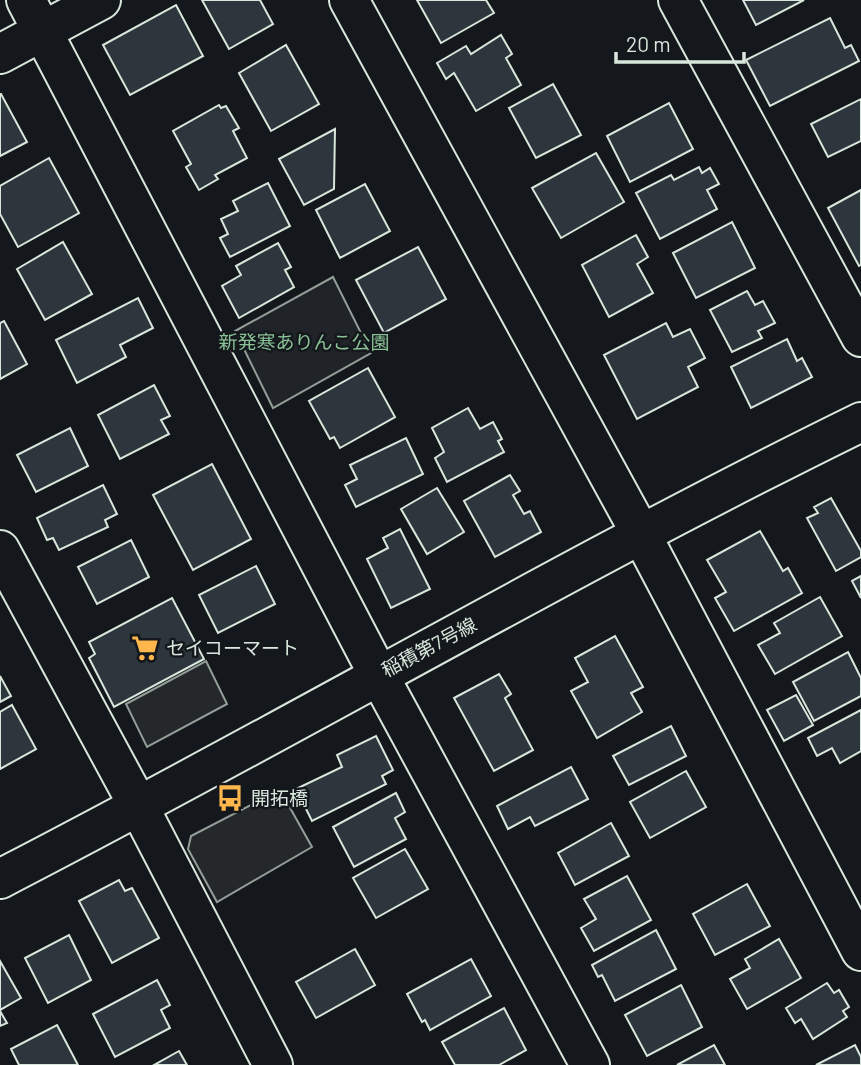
<svg xmlns="http://www.w3.org/2000/svg" width="861" height="1065" viewBox="0 0 861 1065" font-family="Barlow,'Noto Sans JP',sans-serif">
	<rect width="100%" height="100%" fill="#14181c"/>
	<polygon fill="#202428" stroke="#939e99" stroke-width="2" points="333,277 371,353 273,408 235,331"/>
	<g fill="#24282b" stroke="#939e99" stroke-width="2">
		<polygon points="206,661 227,704 147,747 126,704"/>
		<polygon points="280,790 312,847 217,902 188,849 191,836"/>
	</g>
	<g fill="#2c363c" stroke="#d8e6dc" stroke-width="2">
		<polygon points="202,0 260,0 273,24 229,49"/>
		<polygon points="417,0 486,0 494,13 441,43"/>
		<polygon points="743,0 804,0 756,25"/>
		<polygon points="176,5 203,56 130,95 103,45"/>
		<polygon points="830,18 845,48 851,45 859,61 770,106 746,60"/>
		<polygon points="501,35 512,54 506,58 521,85 476,111 454,73 446,79 437,63 466,46 471,54"/>
		<polygon points="286,45 319,104 271,131 239,73"/>
		<polygon points="553,84 581,135 536,158 509,108"/>
		<polygon points="1,94 27,142 0,156 0,94"/>
		<polygon points="861,99 861,141 828,157 811,124"/>
		<polygon points="669,103 693,149 630,182 607,136"/>
		<polygon points="219,105 221,108 226,106 239,128 233,131 247,158 215,175 218,179 199,190 186,167 191,164 173,131"/>
		<polygon points="335,129 334,189 304,205 279,159"/>
		<polygon points="596,153 624,202 561,238 532,188"/>
		<polygon points="49,158 79,213 18,247 0,214 0,186"/>
		<polygon points="699,167 702,173 710,168 719,184 707,190 717,209 660,239 636,193 671,175 674,180"/>
		<polygon points="268,183 290,226 230,257 220,238 228,234 221,219 238,211 233,201"/>
		<polygon points="365,184 390,231 340,258 316,210"/>
		<polygon points="861,190 861,265 859,266 828,208"/>
		<polygon points="732,222 755,268 696,298 673,253"/>
		<polygon points="636,235 648,257 637,264 653,293 609,317 582,265"/>
		<polygon points="63,242 92,294 45,320 17,269"/>
		<polygon points="278,243 291,267 285,270 294,287 239,318 222,286 241,275 236,266"/>
		<polygon points="418,247 446,299 384,333 356,280"/>
		<polygon points="747,291 755,305 763,301 775,323 758,331 762,338 732,352 710,310"/>
		<polygon points="138,298 153,328 120,345 126,357 77,383 56,340"/>
		<polygon points="4,321 27,364 0,379 0,323"/>
		<polygon points="666,323 673,337 690,329 705,358 688,367 698,387 637,419 604,355"/>
		<polygon points="787,339 797,361 802,358 812,377 751,408 731,367"/>
		<polygon points="368,368 395,417 340,448 334,437 330,439 309,401"/>
		<polygon points="154,385 170,416 161,420 169,434 120,459 98,415"/>
		<polygon points="468,408 480,429 493,422 502,439 498,441 504,452 447,482 435,458 444,452 432,428"/>
		<polygon points="70,428 88,466 36,492 17,455"/>
		<polygon points="406,438 423,474 356,507 345,485 357,479 350,465"/>
		<polygon points="212,464 251,539 193,570 153,495"/>
		<polygon points="510,475 520,491 513,495 524,514 530,511 541,532 495,557 464,501"/>
		<polygon points="103,485 117,514 105,520 108,527 59,550 53,538 47,540 37,518"/>
		<polygon points="437,488 464,532 427,554 401,509"/>
		<polygon points="831,498 861,551 861,557 836,571 807,518 818,513 814,507"/>
		<polygon points="400,529 430,589 391,608 367,559 388,548 383,538"/>
		<polygon points="760,531 783,571 788,568 802,593 734,631 715,598 726,592 707,560"/>
		<polygon points="131,540 149,577 97,604 78,567"/>
		<polygon points="256,566 275,604 218,633 199,595"/>
		<polygon points="861,576 861,598 852,581"/>
		<polygon points="820,597 842,636 775,674 758,645 780,633 774,623"/>
		<polygon points="172,598 204,659 114,707 89,658 95,654 89,642"/>
		<polygon points="615,636 643,687 631,693 642,712 597,738 571,691 588,682 575,658"/>
		<polygon points="848,652 861,678 861,696 814,721 793,682"/>
		<polygon points="499,674 511,694 505,698 533,750 494,771 454,698"/>
		<polygon points="0,676 11,696 0,702"/>
		<polygon points="796,695 813,725 784,741 767,710"/>
		<polygon points="12,705 36,749 0,769 0,712"/>
		<polygon points="861,710 861,751 840,763 832,748 817,756 808,738"/>
		<polygon points="671,726 686,756 629,785 613,756"/>
		<polygon points="376,736 393,770 382,776 386,784 312,821 296,789 342,767 337,755"/>
		<polygon points="571,767 588,799 535,826 530,817 508,829 497,806"/>
		<polygon points="686,771 706,807 650,838 630,802"/>
		<polygon points="396,793 405,812 395,818 406,839 354,867 333,827"/>
		<polygon points="611,823 629,856 575,885 558,853"/>
		<polygon points="405,849 428,889 376,918 353,878"/>
		<polygon points="627,876 651,920 594,951 581,928 596,919 584,899"/>
		<polygon points="119,880 125,891 132,888 159,938 112,963 79,901"/>
		<polygon points="747,884 770,926 715,955 693,914"/>
		<polygon points="656,930 676,969 615,1001 602,975 598,977 592,965"/>
		<polygon points="69,935 91,980 48,1003 25,958"/>
		<polygon points="779,939 801,978 747,1009 730,979 750,968 745,959"/>
		<polygon points="355,949 375,985 316,1018 296,982"/>
		<polygon points="471,959 491,996 430,1030 425,1020 422,1022 407,994"/>
		<polygon points="0,961 21,998 0,1010"/>
		<polygon points="157,980 170,1005 161,1010 170,1028 115,1057 93,1014"/>
		<polygon points="827,983 834,993 839,990 849,1007 843,1011 847,1017 813,1039 801,1019 795,1023 786,1008"/>
		<polygon points="681,985 702,1027 647,1056 625,1015"/>
		<polygon points="504,1008 526,1050 499,1065 455,1065 442,1042"/>
		<polygon points="0,1011 7,1023 0,1026"/>
		<polygon points="57,1025 78,1065 19,1065 11,1049"/>
		<polygon points="714,1045 725,1065 677,1065"/>
		<polygon points="855,1045 861,1057 861,1065 816,1065"/>
		<polygon points="179,1051 187,1065 154,1065"/>
	</g>
	<g fill="none" stroke-linecap="round" stroke-linejoin="round">
		<defs>
			<g id="minor">
				<polyline points="26,0 378,674 590,1065"/>
				<polyline points="349,0 641,534 861,951"/>
				<polyline points="678,0 861,337"/>
				<polyline points="0,54 101,0"/>
				<polyline points="0,550 139,807 273,1065"/>
			</g>
			<path id="tertiary" d="M0 879C289 730 569 565 861 422"/>
		</defs>
		<use href="#minor" stroke="#d8e6dc" stroke-width="42"/>
		<use href="#tertiary" stroke="#d8e6dc" stroke-width="42"/>
		<use href="#minor" stroke="#14181c" stroke-width="38"/>
		<use href="#tertiary" stroke="#14181c" stroke-width="38"/>
	</g>
	<defs>
		<symbol id="supermarket-bare" viewBox="-9 -9 18 18"><path d="M-6-5.5h2.5l.6 2H6L4.5 2H-2.5L-4.4-4H-6ZM-1.5 3.2a1.3 1.3 0 1 0 .1 0ZM3 3.2a1.3 1.3 0 1 0 .1 0Z" fill="#ffb74d" stroke="#14181c" stroke-width="2.5" paint-order="stroke"/></symbol>
		<symbol id="bus-bare" viewBox="-9 -9 18 18"><path d="M-5-6H5V4H4V6H2V4H-2V6H-4V4H-5ZM-3.5-4V0h7V-4ZM-3.5 1.2v1.5H-2V1.2ZM2 1.2v1.5H3.5V1.2Z" fill="#ffb74d" stroke="#14181c" stroke-width="2.5" paint-order="stroke"/></symbol>
	</defs>
	<g fill-rule="evenodd">
		<use href="#supermarket-bare" x="126" y="629" width="38" height="38"/>
		<use href="#bus-bare" x="211" y="779" width="38" height="38"/>
	</g>
	<g text-anchor="middle" stroke-width="5" stroke-linejoin="round" paint-order="stroke">
		<g font-size="19" fill="#8ac095" stroke="#14181c">
			<text x="304" y="349">新発寒ありんこ公園</text>
		</g>
		<g font-size="19" fill="#d8e6dc" stroke="#14181c">
			<text transform="translate(429 647) rotate(-28)" y="7">稲積第7号線</text>
		</g>
		<g font-size="19" fill="#d8e6dc" stroke="#14181c" text-anchor="start">
			<text x="166" y="655">セイコーマート</text>
			<text x="251" y="805">開拓橋</text>
		</g>
	</g>
	<path d="M616 52v10h128v-10" fill="none" stroke="#d8e6dc" stroke-width="3.5"/>
	<text x="626" y="52" font-size="21" fill="#d8e6dc" stroke="#14181c" stroke-width="5" paint-order="stroke">20 m</text>
</svg>
